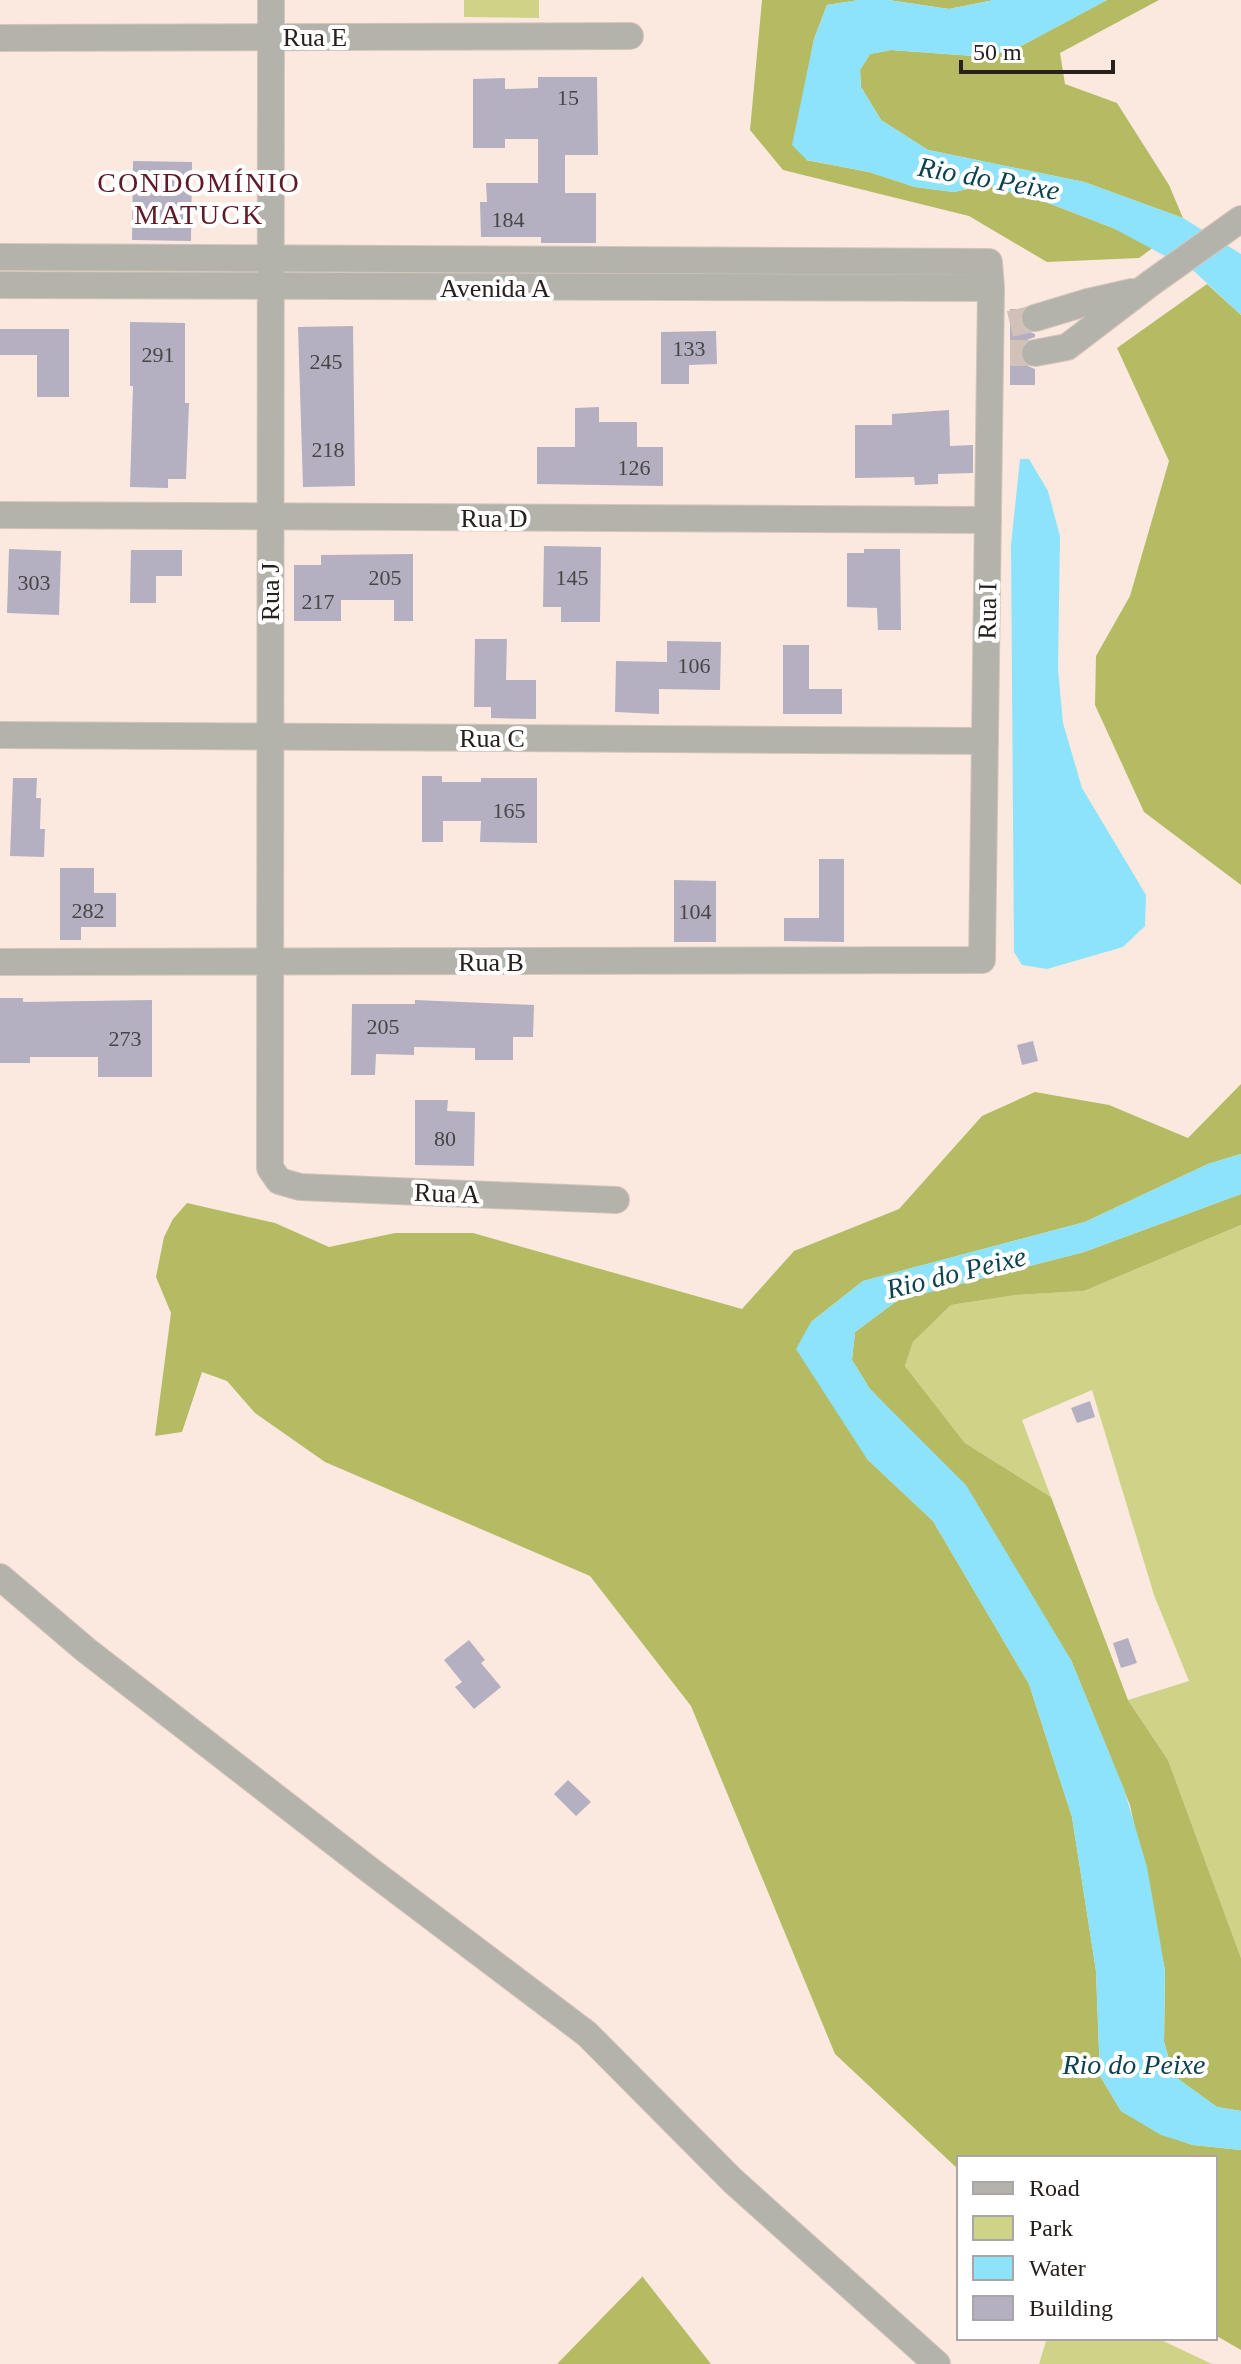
<svg xmlns="http://www.w3.org/2000/svg" width="1241" height="2364" viewBox="0 0 1241 2364" font-family="'Times New Roman',serif">
	<rect width="100%" height="100%" fill="#fbe9df"/>
	<g fill="#ced388">
		<polygon points="464,0 539,0 539,18 464,17"/>
		<polygon points="1241,1225 1241,1958 1168,1760 1128,1700 1189,1681 1154,1595 1092,1390 1022,1420 1051,1497 965,1443 905,1366 913,1342 951,1305 1016,1295 1084,1291"/>
		<polygon points="1047,2338 1157,2338 1212,2364 1039,2364"/>
	</g>
	<g fill="#b5bb63">
		<polygon points="762,0 859,0 827,5 814,39 804,91 806,160 869,172 915,187 954,192 985,185 1051,204 1113,228 1154,247 1139,258 1047,262 969,216 783,170 750,130"/>
		<polygon points="888,0 994,0 949,9"/>
		<polygon points="1107,0 1159,0 1060,53 1065,84 1117,103 1169,185 1183,218 1084,182 928,150 881,120 861,87 860,70 870,54 891,50 988,57 1021,46"/>
		<polygon points="1207,284 1241,315 1241,885 1144,812 1095,705 1096,656 1130,596 1169,461 1117,348"/>
		<polygon points="1241,1084 1241,1154 1208,1164 1085,1222 863,1281 811,1322 867,1459 933,1521 1029,1684 1072,1817 1096,1971 1100,2076 1121,2111 1161,2134 1193,2145 1241,2150 1241,2350 1215,2335 1215,2158 959,2158 959,2170 835,2054 691,1706 590,1576 325,1462 255,1413 227,1381 202,1372 182,1432 155,1436 171,1313 156,1277 164,1237 173,1219 187,1203 275,1223 329,1247 395,1233 473,1233 742,1309 794,1251 899,1209 982,1116 1035,1092 1109,1105 1188,1138"/>
		<polygon points="1241,1194 1241,1225 1084,1291 1016,1295 951,1305 913,1342 905,1366 965,1443 1051,1497 1128,1700 1168,1760 1241,1958 1241,2111 1217,2107 1174,2076 1164,2042 1165,1970 1130,1805 1071,1660 906,1427 870,1389 852,1360 855,1332 898,1300 1084,1252"/>
		<polygon points="642,2276 711,2364 557,2364 642,2277"/>
	</g>
	<g fill="#8de3fb">
		<polygon points="859,0 888,0 949,9 994,0 1107,0 1021,46 988,57 891,50 870,54 860,70 861,87 881,120 928,150 1084,182 1183,218 1241,254 1241,315 1195,272 1113,228 1051,204 985,185 954,192 915,187 869,172 807,160 792,145 814,39 827,5"/>
		<polygon points="1020,459 1029,459 1048,491 1060,536 1058,669 1063,723 1082,788 1146,895 1145,926 1123,947 1047,969 1022,965 1014,952 1011,545"/>
		<polygon points="1241,1154 1241,1194 1084,1252 898,1300 855,1332 852,1360 870,1389 966,1485 1071,1660 1124,1789 1147,1867 1165,1970 1164,2042 1173,2075 1217,2107 1241,2111 1241,2150 1193,2145 1161,2135 1121,2111 1100,2076 1096,1971 1072,1817 1029,1684 933,1521 867,1459 796,1349 811,1322 863,1281 1085,1222 1208,1164"/>
	</g>
	<g fill="#b4b0c1">
		<polygon points="538,77 597,77 598,155 565,155 565,193 596,193 596,243 541,243 541,237 481,237 480,202 487,202 486,183 538,183 538,139 505,139 505,148 473,148 473,79 505,78 505,89 538,88"/>
		<polygon points="133,161 192,162 191,241 132,240"/>
		<polygon points="1010,309 1022,309 1020,323 1025,330 1035,334 1035,337 1024,341 1019,355 1023,364 1035,369 1035,385 1010,385"/>
		<polygon points="130,322 185,323 185,403 189,403 186,479 168,479 168,488 130,487 133,386 130,386"/>
		<polygon points="353,326 355,486 303,487 298,327"/>
		<polygon points="0,329 69,329 69,397 37,397 37,355 0,355"/>
		<polygon points="716,331 717,364 689,365 689,384 661,384 661,332"/>
		<polygon points="599,407 599,422 637,422 637,447 663,447 663,486 537,484 537,447 575,447 575,408"/>
		<polygon points="949,410 950,446 973,445 973,473 938,474 938,484 915,485 914,477 855,478 855,425 892,425 892,414"/>
		<polygon points="544,546 601,547 600,622 561,622 561,607 543,607"/>
		<polygon points="9,549 61,551 59,615 7,613"/>
		<polygon points="864,549 900,549 901,630 878,630 877,608 847,607 847,553 864,553"/>
		<polygon points="131,550 182,550 182,576 156,576 156,603 130,603"/>
		<polygon points="413,554 413,621 394,621 394,600 341,600 341,621 294,621 294,565 321,565 321,555"/>
		<polygon points="475,639 507,639 506,680 536,680 536,719 491,718 491,707 474,707"/>
		<polygon points="667,641 721,642 720,690 659,689 659,714 615,712 616,661 667,662"/>
		<polygon points="783,645 809,645 809,689 842,689 842,714 783,714"/>
		<polygon points="422,776 442,776 442,782 481,782 481,778 537,778 537,843 480,842 481,821 443,821 443,842 422,842"/>
		<polygon points="13,778 37,778 36,798 41,798 40,829 45,829 44,857 10,856"/>
		<polygon points="819,859 844,859 844,942 784,941 784,918 819,918"/>
		<polygon points="60,868 94,868 94,893 116,893 116,927 81,927 81,940 60,940"/>
		<polygon points="674,880 716,881 716,942 674,942"/>
		<polygon points="0,998 23,998 23,1002 152,1000 152,1077 98,1077 98,1057 30,1057 30,1063 0,1063"/>
		<polygon points="415,1000 534,1005 533,1037 513,1037 513,1060 475,1060 475,1048 414,1047 414,1055 376,1054 375,1075 351,1075 352,1004 415,1004"/>
		<polygon points="1033,1041 1038,1061 1022,1065 1017,1045"/>
		<polygon points="415,1100 448,1100 447,1111 475,1112 474,1166 415,1165"/>
		<polygon points="1090,1401 1095,1417 1077,1423 1071,1408"/>
		<polygon points="1128,1638 1137,1663 1121,1668 1113,1643"/>
		<polygon points="469,1640 485,1660 481,1663 501,1687 474,1709 455,1687 462,1682 444,1660"/>
		<polygon points="568,1780 591,1802 576,1816 554,1794"/>
	</g>
	<g fill="none" stroke-linecap="round" stroke-linejoin="round">
		<g stroke="#d1c1b8" stroke-width="26" stroke-dasharray="26 13" stroke-linecap="butt">
			<polyline points="1010,324 1035,318"/>
			<polyline points="1010,353 1035,353"/>
		</g>
		<defs>
			<g id="minor">
				<polyline points="271,0 270,1168 279,1181 300,1187 616,1200"/>
				<polyline points="0,38 630,36"/>
				<polyline points="0,257 989,262 991,288 982,960 0,962"/>
				<polyline points="0,285 991,288"/>
				<polyline points="1035,318 1088,302 1132,292"/>
				<polyline points="1035,353 1067,347 1151,283 1241,219"/>
				<polyline points="0,515 988,520"/>
				<polyline points="0,735 985,741"/>
				<polyline points="0,1577 86,1650 371,1871 587,2034 733,2181 937,2364"/>
			</g>
		</defs>
		<use href="#minor" stroke="#d5c5bc" stroke-width="28"/>
		<use href="#minor" stroke="#b3b3ac" stroke-width="26"/>
	</g>
	<g text-anchor="middle" stroke-width="8" stroke-linejoin="round" paint-order="stroke">
		<g font-size="22" fill="#4a4446">
			<text x="568" y="105">15</text>
			<text x="508" y="227">184</text>
			<text x="689" y="356">133</text>
			<text x="158" y="362">291</text>
			<text x="326" y="369">245</text>
			<text x="328" y="457">218</text>
			<text x="634" y="475">126</text>
			<text x="385" y="585">205</text>
			<text x="572" y="585">145</text>
			<text x="34" y="590">303</text>
			<text x="318" y="609">217</text>
			<text x="694" y="673">106</text>
			<text x="509" y="818">165</text>
			<text x="88" y="918">282</text>
			<text x="695" y="919">104</text>
			<text x="383" y="1034">205</text>
			<text x="125" y="1046">273</text>
			<text x="445" y="1146">80</text>
		</g>
		<g font-size="26" fill="#27201d" stroke="#fff">
			<text x="315" y="46">Rua E</text>
			<text x="495" y="297">Avenida A</text>
			<text x="494" y="527">Rua D</text>
			<text transform="translate(270 592) rotate(-90)" y="9">Rua J</text>
			<text transform="translate(987 611) rotate(-89)" y="9">Rua I</text>
			<text x="492" y="747">Rua C</text>
			<text x="491" y="971">Rua B</text>
			<text transform="translate(447 1193) rotate(2)" y="9">Rua A</text>
		</g>
		<g font-size="28" font-style="italic" fill="#0d424e" stroke="#fff">
			<text transform="translate(989 178) rotate(10)" y="10">Rio do Peixe</text>
			<text transform="translate(956 1272) rotate(-14)" y="10">Rio do Peixe</text>
			<text x="1134" y="2074">Rio do Peixe</text>
		</g>
		<g font-size="28" letter-spacing="2" fill="#5f1a27" stroke="#fff">
			<text x="199" y="192">CONDOMÍNIO<tspan x="199" dy="32">MATUCK</tspan></text>
		</g>
	</g>
	<rect x="957" y="2156" width="260" height="184" fill="#ffffff" stroke="#a9a6a5" stroke-width="2"/>
	<rect x="973" y="2182" width="40" height="12" fill="#b3b3ac" stroke="#a9a6a5" stroke-width="2"/>
	<text x="1029" y="2196" font-size="24" fill="#27201d">Road</text>
	<rect x="973" y="2216" width="40" height="24" fill="#ced388" stroke="#a9a6a5" stroke-width="2"/>
	<text x="1029" y="2236" font-size="24" fill="#27201d">Park</text>
	<rect x="973" y="2256" width="40" height="24" fill="#8de3fb" stroke="#a9a6a5" stroke-width="2"/>
	<text x="1029" y="2276" font-size="24" fill="#27201d">Water</text>
	<rect x="973" y="2296" width="40" height="24" fill="#b4b0c1" stroke="#a9a6a5" stroke-width="2"/>
	<text x="1029" y="2316" font-size="24" fill="#27201d">Building</text>
	<path d="M961 60v12h152v-12" fill="none" stroke="#27201d" stroke-width="4"/>
	<text x="973" y="60" font-size="24" fill="#27201d" stroke="#ffffff" stroke-width="6" paint-order="stroke">50 m</text>
</svg>
